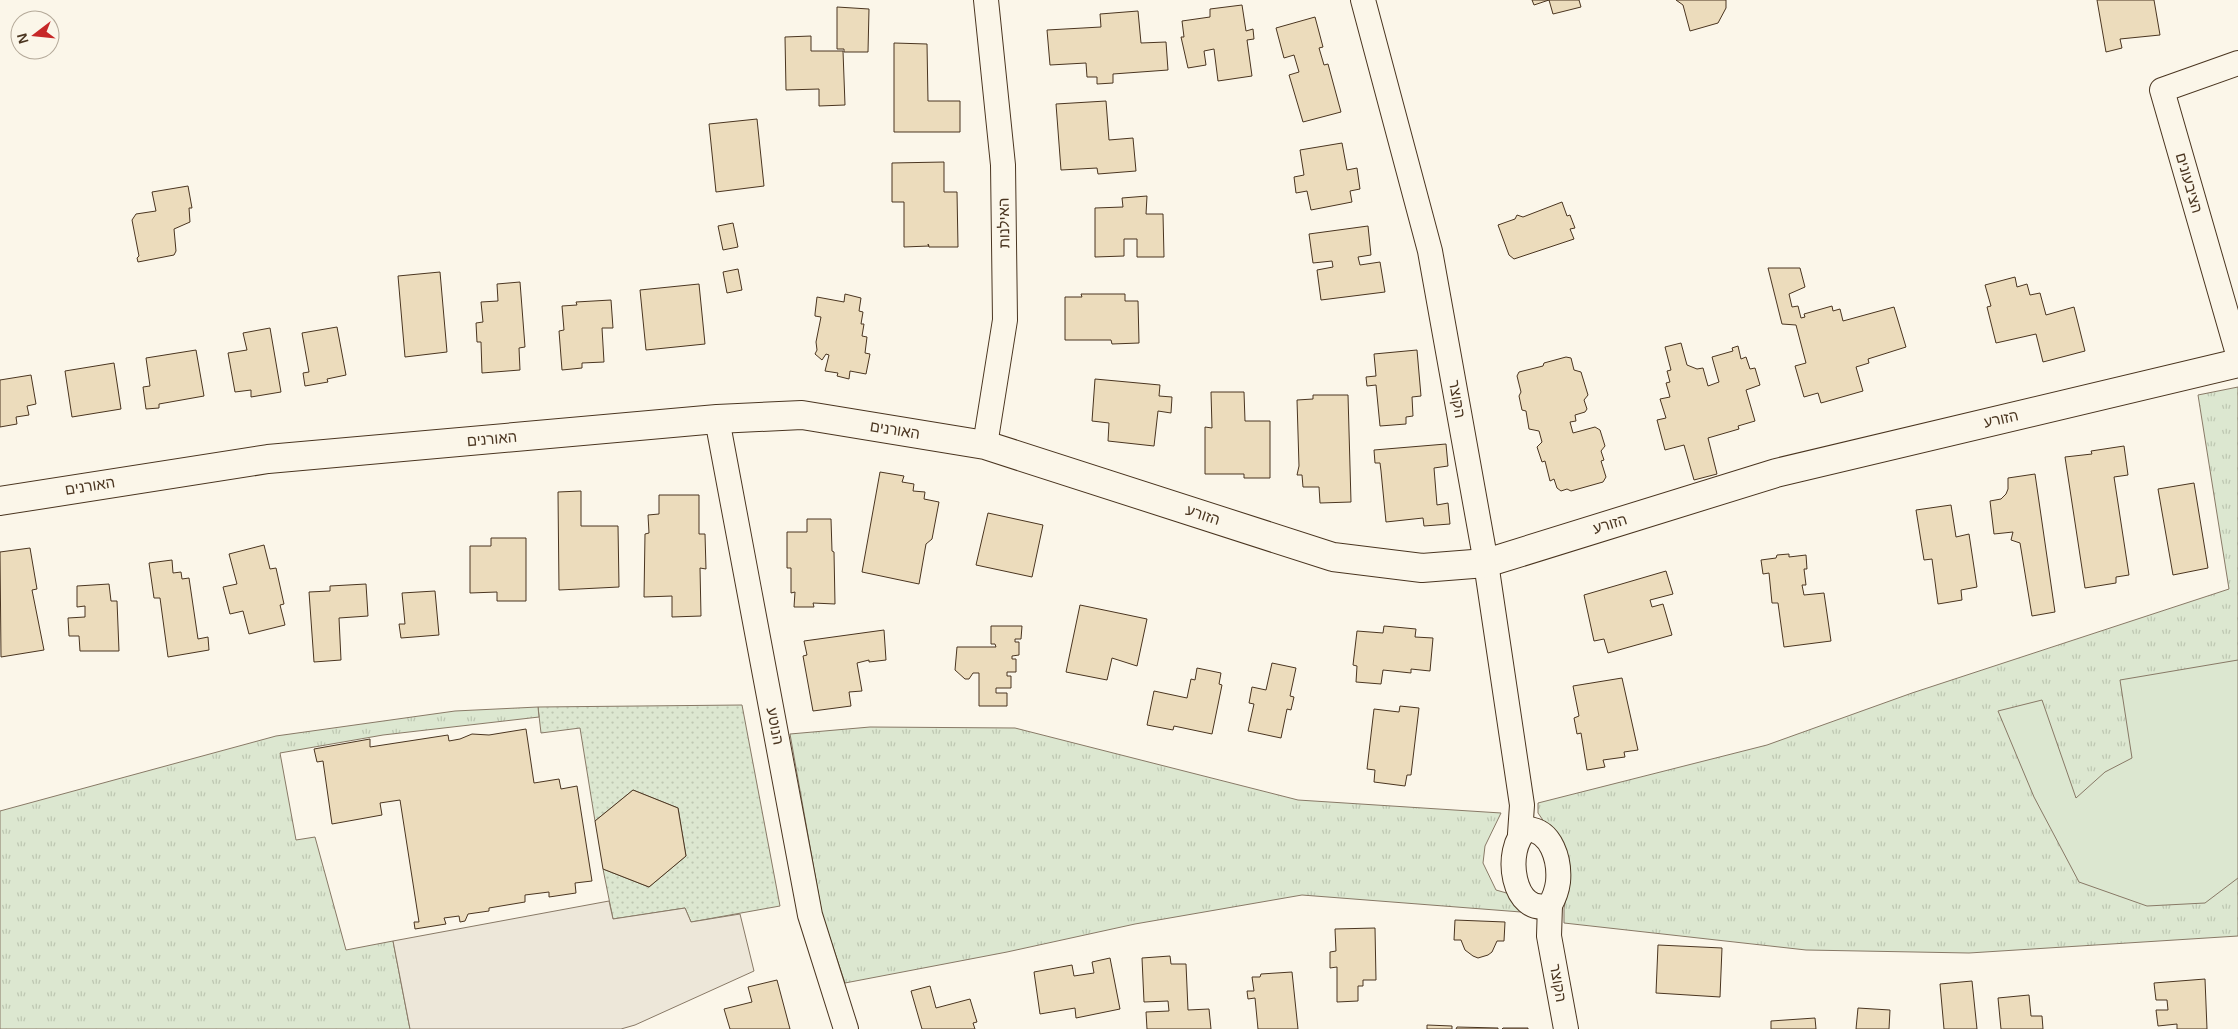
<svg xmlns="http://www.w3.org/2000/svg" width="2238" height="1029" viewBox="0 0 2238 1029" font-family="Arial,'Noto Sans Hebrew',sans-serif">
	<defs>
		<pattern id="grass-dots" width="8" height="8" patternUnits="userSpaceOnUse" patternTransform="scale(1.25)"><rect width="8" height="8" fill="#dce7d0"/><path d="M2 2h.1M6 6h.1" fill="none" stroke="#bec7b2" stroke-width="1.8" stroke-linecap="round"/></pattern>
		<pattern id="park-tufts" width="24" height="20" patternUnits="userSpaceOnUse" patternTransform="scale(1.25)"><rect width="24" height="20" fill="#dce7d0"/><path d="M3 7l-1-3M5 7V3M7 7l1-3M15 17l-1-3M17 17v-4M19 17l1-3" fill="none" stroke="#bec7b2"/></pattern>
	</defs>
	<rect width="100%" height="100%" fill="#fbf6e9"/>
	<polygon fill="url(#grass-dots)" stroke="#887966" points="742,705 780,906 691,922 685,908 613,919 603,869 649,887 686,856 678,808 633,790 595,821 580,728 541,733 538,707"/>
	<g fill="url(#park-tufts)" stroke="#887966">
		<polygon points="2238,387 2238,936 1969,953 1806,950 1564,923 1564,908 1567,894 1547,826 1538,813 1538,803 1767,745 1912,693 2229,589 2198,395"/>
		<polygon points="538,707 539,717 383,735 280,753 296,840 315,837 346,950 393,941 410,1029 0,1029 0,811 276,736 455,711"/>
		<polygon points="870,727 1015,728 1298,800 1501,813 1485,846 1483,863 1496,890 1510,894 1521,912 1302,895 1135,924 1007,952 845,983 822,914 790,734"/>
	</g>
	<polygon fill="#dce7d0" stroke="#887966" points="2238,660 2238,878 2205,903 2147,906 2079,882 2034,797 1998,711 2042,700 2076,798 2105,772 2132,758 2120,680"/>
	<polygon fill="#ede7d9" stroke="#887966" points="609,901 613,919 685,908 691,922 740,914 754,971 635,1025 621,1029 410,1029 393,941"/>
	<g fill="#ecdcbc" stroke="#4a3520">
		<polygon points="1532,0 1579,0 1581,7 1553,14 1549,0 1534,5"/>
		<polygon points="1676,0 1726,0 1726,8 1718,23 1690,31 1683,5"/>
		<polygon points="2097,0 2154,0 2160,35 2120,39 2122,48 2106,52"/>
		<polygon points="1242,5 1246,31 1253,29 1254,39 1247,40 1252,76 1218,81 1214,49 1204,51 1206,65 1188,68 1181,37 1184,37 1182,21 1210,17 1210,9"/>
		<polygon points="837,7 869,9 868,52 844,52 844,49 837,49"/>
		<polygon points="1138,11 1141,43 1166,42 1168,70 1113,74 1113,83 1097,84 1097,77 1087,77 1086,63 1050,65 1047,30 1101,27 1100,14"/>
		<polygon points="1315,17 1323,47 1319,48 1324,65 1328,64 1341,112 1303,122 1289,75 1299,72 1294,55 1284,58 1276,28"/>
		<polygon points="811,36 811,51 843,51 845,105 819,106 819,89 786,90 785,37"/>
		<polygon points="894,43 927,44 928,101 960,101 960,132 894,132"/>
		<polygon points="1106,101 1109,140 1133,138 1136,171 1098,174 1097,168 1061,170 1056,104"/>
		<polygon points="757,119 764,186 716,192 709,124"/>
		<polygon points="1342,143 1347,170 1357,168 1360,189 1350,191 1352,202 1311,210 1307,191 1296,193 1294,177 1304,175 1300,150"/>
		<polygon points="944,162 944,192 957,192 958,247 929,247 928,244 929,246 904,247 904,202 892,202 892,163"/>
		<polygon points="188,186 192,208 189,208 190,222 174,229 176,251 174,255 138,262 137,258 139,256 132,220 136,214 156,211 152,192"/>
		<polygon points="1147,196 1146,214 1163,214 1164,257 1137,257 1137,239 1124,239 1124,256 1095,257 1095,208 1123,207 1122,198"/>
		<polygon points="1562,202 1567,216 1570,215 1575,228 1570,229 1574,239 1514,259 1509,255 1498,225 1515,219 1517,215 1523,217"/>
		<polygon points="733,223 738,247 723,250 718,226"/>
		<polygon points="1368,226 1371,255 1358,257 1360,265 1380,262 1385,292 1321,300 1317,270 1333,267 1332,261 1313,263 1309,234"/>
		<polygon points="1768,268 1800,268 1805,287 1789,294 1792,307 1798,306 1801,318 1805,317 1804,314 1832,306 1833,311 1840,309 1843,321 1894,307 1906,347 1868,359 1869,363 1856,367 1863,391 1821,403 1818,393 1804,397 1795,366 1806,363 1796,325 1782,324"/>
		<polygon points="738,269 742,290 727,293 723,272"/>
		<polygon points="440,272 447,352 405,357 398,276"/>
		<polygon points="2015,277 2017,287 2027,284 2030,295 2040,293 2046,315 2074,307 2085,351 2043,362 2036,334 1996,343 1987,307 1991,306 1985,285"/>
		<polygon points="520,282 525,347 519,348 520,370 482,373 481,342 477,342 476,323 483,322 481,302 498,301 497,284"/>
		<polygon points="699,284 705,344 646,350 640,290"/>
		<polygon points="845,294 861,298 859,311 863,312 861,324 864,324 862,336 867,337 865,353 870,354 866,374 850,371 849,379 837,376 838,373 825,371 829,355 826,354 822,360 815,354 817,350 816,342 821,317 815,316 815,314 817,297 844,302"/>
		<polygon points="1081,294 1125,294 1125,301 1138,301 1139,343 1112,344 1111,340 1065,340 1065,297 1082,297"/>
		<polygon points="611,300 613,328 602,328 604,362 582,363 582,368 562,370 559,331 564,330 562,306 577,305 576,302"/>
		<polygon points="337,327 346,375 327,379 328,382 305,386 303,373 309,372 302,333"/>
		<polygon points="270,328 281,392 251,397 251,390 235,392 228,353 247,350 243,333"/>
		<polygon points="1681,343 1687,365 1697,369 1703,368 1708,386 1719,382 1712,357 1733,351 1732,348 1738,346 1741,359 1746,357 1750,369 1755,368 1760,385 1746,390 1755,421 1738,426 1739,429 1708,438 1717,474 1694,480 1684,445 1665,450 1657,420 1666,418 1660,399 1670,397 1666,383 1670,382 1667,371 1671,370 1665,347"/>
		<polygon points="196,350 204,396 159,404 159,408 146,409 143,387 150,386 146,358"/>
		<polygon points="1417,350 1421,396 1412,397 1413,416 1406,417 1406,424 1380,426 1376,385 1367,386 1366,377 1376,376 1374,354"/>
		<polygon points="1566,357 1571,358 1574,370 1581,372 1588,395 1584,400 1587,409 1585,412 1575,415 1576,421 1570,422 1573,433 1595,427 1600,430 1605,446 1601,451 1604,460 1601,461 1606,477 1603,482 1571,491 1567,489 1561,491 1557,488 1554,479 1550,481 1545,461 1542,462 1537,447 1542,442 1539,431 1529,429 1526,411 1522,410 1519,396 1521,392 1517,376 1519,372 1543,366 1544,363"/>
		<polygon points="114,363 121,409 72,417 65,371"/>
		<polygon points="31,375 36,404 27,406 29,415 16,417 17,424 0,427 0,380"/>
		<polygon points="1095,379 1160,385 1159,396 1172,397 1171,413 1158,411 1154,446 1108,441 1109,423 1092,421"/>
		<polygon points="1211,392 1244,392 1245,421 1270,421 1270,478 1244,478 1244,474 1205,474 1205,427 1212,428"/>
		<polygon points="1313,395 1348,395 1351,502 1320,503 1319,487 1303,487 1302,475 1297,475 1299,466 1297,400 1313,399"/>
		<polygon points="1446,444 1448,466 1434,468 1437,505 1448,503 1450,524 1424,526 1423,518 1386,522 1381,471 1380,463 1375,463 1374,450"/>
		<polygon points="2124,446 2128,475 2114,477 2129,575 2116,577 2116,583 2085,588 2065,457 2092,454 2091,451"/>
		<polygon points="880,472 904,476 902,482 914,484 913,491 925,492 924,499 939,502 932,539 926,544 919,584 862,572"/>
		<polygon points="2035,474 2055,612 2032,616 2020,543 2011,540 2013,532 1994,534 1990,501 2001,499 2006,494 2008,489 2008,478"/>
		<polygon points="2194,483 2208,568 2173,575 2158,489"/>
		<polygon points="581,491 581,526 618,526 619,587 559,590 558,492"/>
		<polygon points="659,495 699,495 699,534 705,534 706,569 700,568 701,616 672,617 672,596 644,597 645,534 649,533 648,515 659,514"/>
		<polygon points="1951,505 1956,537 1969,534 1977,587 1961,590 1962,600 1938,604 1932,559 1924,560 1916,510"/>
		<polygon points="988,513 1043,525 1032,577 976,565"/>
		<polygon points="807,519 831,519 832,551 834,552 835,604 813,603 814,607 794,607 795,592 791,593 791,568 787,568 787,532 807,532"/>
		<polygon points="491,538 526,538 526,601 497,601 497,592 470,593 470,546 491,546"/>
		<polygon points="264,545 270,569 276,568 284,604 280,605 285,625 249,634 243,611 230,614 223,587 237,584 229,554"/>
		<polygon points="30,548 37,589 32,590 44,650 1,657 0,552"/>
		<polygon points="1789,554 1789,557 1806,555 1807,569 1804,569 1806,585 1802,585 1804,595 1824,593 1831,641 1784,647 1778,603 1772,603 1769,573 1763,574 1761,560 1776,558 1777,555"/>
		<polygon points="172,560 173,573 181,572 182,579 189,578 198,639 208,637 209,650 168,657 160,598 154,598 149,563"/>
		<polygon points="1666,571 1673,594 1650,600 1652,607 1663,604 1672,635 1608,653 1604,639 1594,641 1584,595"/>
		<polygon points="109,584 111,601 117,601 119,651 80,651 79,636 69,636 68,618 85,617 85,606 77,607 77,586"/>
		<polygon points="366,584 368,616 339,618 341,660 314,662 309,592 330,591 330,586"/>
		<polygon points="435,591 439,635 401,638 399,624 405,624 402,593"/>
		<polygon points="1080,605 1147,619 1137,666 1112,658 1107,680 1066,672"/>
		<polygon points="991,626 1022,626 1021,639 1015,639 1015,642 1019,642 1019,655 1012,656 1012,659 1016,659 1016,672 1007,672 1007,676 1011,676 1011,688 996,688 996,693 1007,693 1007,706 979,706 979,673 973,673 969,679 965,679 955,670 957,647 996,647 995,644 991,644"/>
		<polygon points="1384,626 1416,629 1415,637 1433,638 1430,671 1411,669 1411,673 1383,670 1381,684 1356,682 1357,666 1353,665 1357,631 1383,633"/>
		<polygon points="884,630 886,660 869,662 869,660 857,663 862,691 849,692 851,706 813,711 803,656 807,655 804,641"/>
		<polygon points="1272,663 1296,668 1290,696 1294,697 1291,710 1287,709 1281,738 1248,731 1254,704 1249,703 1252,687 1266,690"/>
		<polygon points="1197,668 1221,673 1219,684 1222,685 1212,734 1174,726 1173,730 1147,725 1154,691 1187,698 1191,679 1195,680"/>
		<polygon points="1622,678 1638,750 1624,752 1625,757 1603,760 1605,767 1587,770 1581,733 1577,734 1574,718 1579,716 1573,686"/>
		<polygon points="1400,706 1419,708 1411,775 1407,775 1405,786 1374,782 1375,770 1367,769 1374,709 1399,712"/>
		<polygon points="526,729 534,783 559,779 561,789 577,786 592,881 575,883 576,893 549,897 549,892 525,895 525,902 489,908 489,911 468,914 465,921 460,922 459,916 444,918 446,924 415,929 414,922 419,922 400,800 380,803 382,815 332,824 323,761 317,762 314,749 370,739 370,747 448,735 449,741 460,739 472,734 489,735"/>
		<polygon points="633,790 678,808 686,856 649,887 603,869 595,821"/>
		<polygon points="1455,920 1505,922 1504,941 1497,941 1492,952 1488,955 1478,958 1473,956 1465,950 1461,940 1454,940"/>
		<polygon points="1375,928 1376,980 1363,980 1363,986 1358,986 1358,1001 1337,1002 1337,967 1330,968 1330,952 1336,951 1335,929"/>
		<polygon points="1658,945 1722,948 1720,997 1656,993"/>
		<polygon points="1170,956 1171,964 1186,964 1188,1010 1209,1009 1211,1029 1147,1029 1146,1012 1169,1011 1168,1001 1144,1002 1142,958"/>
		<polygon points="1110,958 1120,1009 1076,1018 1075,1008 1040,1014 1034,972 1072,965 1074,976 1094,973 1092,962"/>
		<polygon points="1292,972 1298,1029 1258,1029 1255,998 1248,999 1247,991 1254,991 1252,977 1260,977 1261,974"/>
		<polygon points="2205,979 2207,1029 2177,1029 2177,1024 2158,1026 2156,1010 2168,1010 2167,1000 2156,1000 2154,983"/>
		<polygon points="777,980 790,1029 730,1029 724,1009 752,1002 748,987"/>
		<polygon points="1972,981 1977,1029 1944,1029 1940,984"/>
		<polygon points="930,986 936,1008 970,999 977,1022 973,1023 975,1029 922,1029 911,991"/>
		<polygon points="2029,995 2031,1016 2042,1016 2043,1029 2001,1029 1998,998"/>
		<polygon points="1858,1008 1890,1010 1889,1029 1856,1029"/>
		<polygon points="1815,1018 1816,1029 1771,1029 1771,1021"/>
		<polygon points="1427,1025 1452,1026 1452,1029 1427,1029"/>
		<polygon points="1457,1027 1498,1028 1498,1029 1456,1029"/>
		<polygon points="1503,1028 1528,1028 1528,1029 1502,1029"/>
	</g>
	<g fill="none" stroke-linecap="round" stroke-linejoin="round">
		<defs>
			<g id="street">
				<polyline points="1363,0 1430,251 1486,563 1522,805 1520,834"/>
				<polyline points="2238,63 2162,90 2238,354"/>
				<polyline points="717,419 810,915 846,1029"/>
				<polyline points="985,445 1005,320 1003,165 986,0"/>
				<path d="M1527 829C1552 830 1560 861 1558 882 1557 890 1554 898 1550 905 1513 918 1502 849 1527 829Z"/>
				<polyline points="1550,905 1549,936 1566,1029"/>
			</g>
			<polyline id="secondary" points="0,501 268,459 717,419 802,415 985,445 1333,557 1422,568 1486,563 1776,473 2238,363"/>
		</defs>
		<use href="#street" stroke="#4a3520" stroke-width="26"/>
		<use href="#secondary" stroke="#4a3520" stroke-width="30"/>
		<use href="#street" stroke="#fbf6e9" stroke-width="24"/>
		<use href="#secondary" stroke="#fbf6e9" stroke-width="28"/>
	</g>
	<g text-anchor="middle" stroke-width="4" stroke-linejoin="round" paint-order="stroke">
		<g font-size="15" fill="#4a3520" stroke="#fbf6e9">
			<text transform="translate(2189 183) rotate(74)" y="5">הציבעונים</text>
			<text transform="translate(1004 223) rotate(-91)" y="5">האילנות</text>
			<text transform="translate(1457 399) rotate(80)" y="5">הקוצר</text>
			<text transform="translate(2001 419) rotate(-13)" y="5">הזורע</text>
			<text transform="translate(895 430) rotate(9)" y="5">האורנים</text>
			<text transform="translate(492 439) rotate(-5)" y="5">האורנים</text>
			<text transform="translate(90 486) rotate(-9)" y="5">האורנים</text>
			<text transform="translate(1203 515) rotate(18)" y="5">הזורע</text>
			<text transform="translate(1610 524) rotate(-17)" y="5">הזורע</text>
			<text transform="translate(775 726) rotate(79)" y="5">הנוטע</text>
			<text transform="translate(1558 983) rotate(80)" y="5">הקוצר</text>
		</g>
	</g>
	<g transform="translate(35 35) rotate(254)"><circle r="24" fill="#fbf6e9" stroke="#b4a999"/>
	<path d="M0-4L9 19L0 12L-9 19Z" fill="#c62828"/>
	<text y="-8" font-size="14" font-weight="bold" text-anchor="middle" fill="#4a3520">N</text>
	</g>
</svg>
